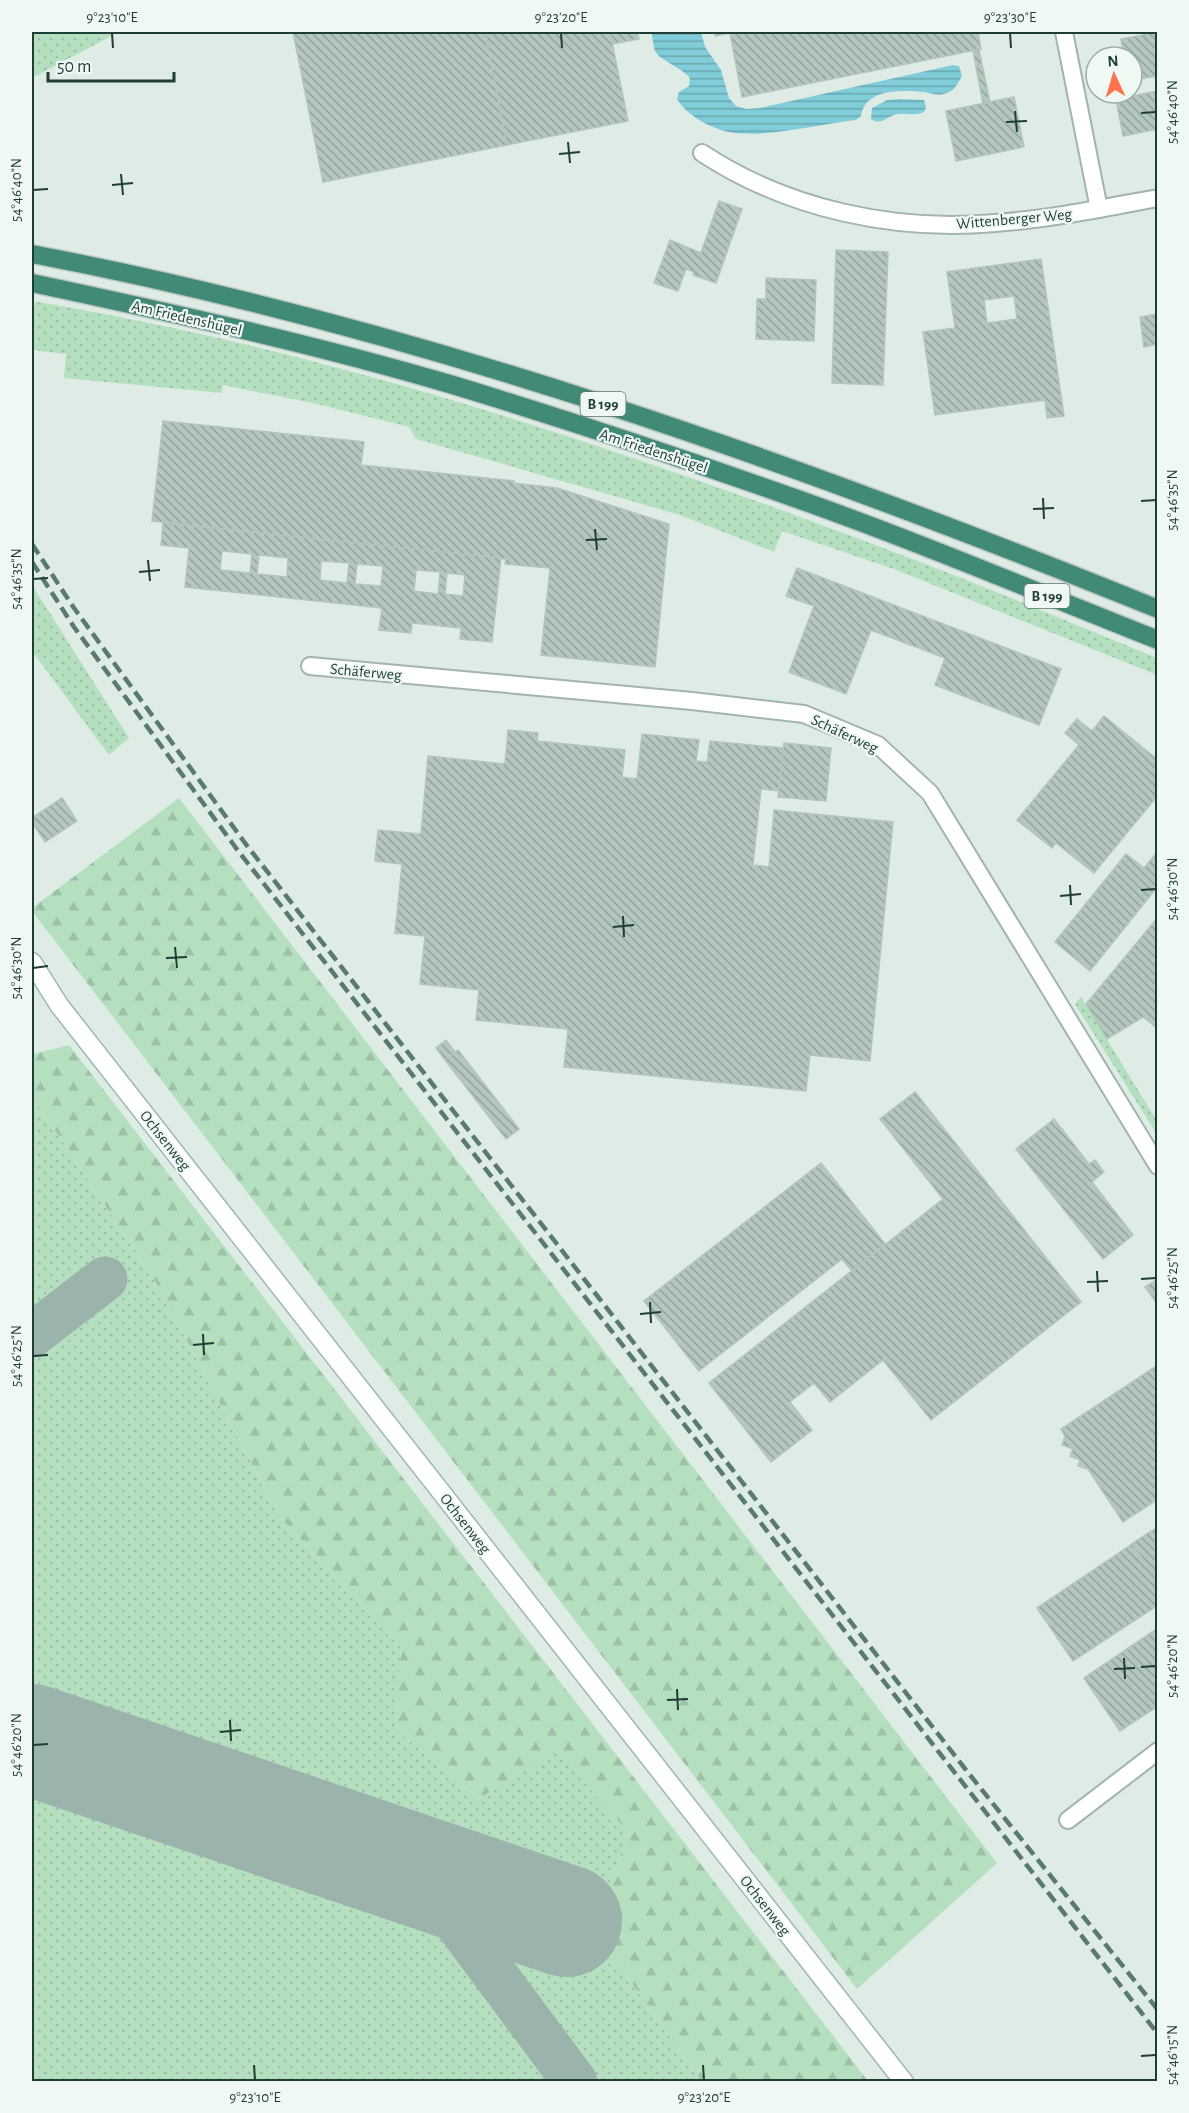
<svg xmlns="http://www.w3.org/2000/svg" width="1189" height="2113" viewBox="0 0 1189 2113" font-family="'Alegreya Sans',sans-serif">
	<defs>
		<pattern id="grass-dots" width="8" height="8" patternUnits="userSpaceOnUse" patternTransform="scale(1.5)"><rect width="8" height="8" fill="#b5e0c0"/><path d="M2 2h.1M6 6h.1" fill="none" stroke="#9bc1a6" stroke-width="1.8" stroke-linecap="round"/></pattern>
		<pattern id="forest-firs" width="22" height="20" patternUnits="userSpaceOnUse" patternTransform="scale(1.5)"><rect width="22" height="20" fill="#b5e0c0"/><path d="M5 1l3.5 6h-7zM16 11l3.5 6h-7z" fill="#9bc1a6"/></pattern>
		<pattern id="water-rules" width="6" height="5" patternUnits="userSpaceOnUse" patternTransform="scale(1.5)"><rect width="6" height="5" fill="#80ccd8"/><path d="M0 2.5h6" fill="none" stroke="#68a7b0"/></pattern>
		<pattern id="building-back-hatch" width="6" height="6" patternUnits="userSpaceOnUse" patternTransform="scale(1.5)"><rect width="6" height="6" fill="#b4c7bf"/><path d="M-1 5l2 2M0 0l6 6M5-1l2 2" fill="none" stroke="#92a39c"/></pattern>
	</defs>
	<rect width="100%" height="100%" fill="#dfece6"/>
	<g fill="url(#grass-dots)">
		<polygon points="32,32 119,32 32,78"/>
		<path d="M32 301C334 351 629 451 915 560 996 591 1077 625 1157 658V675L894 569 782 531 774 552 680 515 416 439 409 427 317 404 223 385 222 393 64 378 66 354 32 350Z"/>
		<polygon points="32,585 129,738 109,755 32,651"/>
		<polygon points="1081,997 1157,1121 1156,1133 1075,1004"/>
		<polygon points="32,1096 153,1277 280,1517 401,1648 396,1729 478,1799 557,1751 629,1833 592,1928 702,2081 32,2081"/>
	</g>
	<g fill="url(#forest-firs)">
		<polygon points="179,798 997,1863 857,1989 32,911 32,908"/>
		<polygon points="69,1045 868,2081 702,2081 592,1928 629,1833 557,1752 478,1799 396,1729 401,1648 280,1517 153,1277 32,1096 33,1054"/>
	</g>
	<g fill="url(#water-rules)">
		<path d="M651 32H701L705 47 721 70 729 98 736 106 746 109 760 108 953 65 959 66 962 76C958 84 953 93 943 94 937 96 930 93 924 92 902 90 865 88 861 116L856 120C822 124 769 137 736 133 715 131 688 117 677 99L679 92 689 86 690 78C681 67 659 60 655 51 653 46 653 38 651 32Z"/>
		<path d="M899 99 924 100 926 107 924 112C915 116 908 113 899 114 888 114 882 127 871 119L872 108 887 100Z"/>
	</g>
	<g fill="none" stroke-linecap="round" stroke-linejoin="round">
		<g stroke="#9cb3ab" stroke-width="45">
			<polyline points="32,1335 105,1279"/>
			<polyline points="418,1871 575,2082"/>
		</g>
		<polyline stroke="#9cb3ab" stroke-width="112" points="32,1740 566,1921"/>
	</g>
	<g fill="url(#building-back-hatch)" stroke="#b1c6bd" stroke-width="1.5" fill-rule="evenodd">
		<polygon points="293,32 485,32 507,145 323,182"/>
		<polygon points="485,32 610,32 628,121 507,145"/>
		<polygon points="610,32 637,32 639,39 613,44"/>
		<polygon points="715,32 978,32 981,49 742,97 730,33 715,36"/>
		<polygon points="1148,32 1158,32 1158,76 1132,80 1132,57 1112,57 1111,53 1123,51 1121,39 1148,34"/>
		<polygon points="979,50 990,102 983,104 973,51"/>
		<polygon points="1158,91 1158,129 1123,136 1116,99"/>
		<polygon points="1014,97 1024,147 956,161 946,111"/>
		<polygon points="719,201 742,209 716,283 693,275 694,272 686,269 678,291 654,283 670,240 701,253"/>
		<polygon points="836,250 888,252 883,385 832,383"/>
		<path d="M1041 259 1064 416 1047 418 1045 400 935 415 923 332 955 328 947 272ZM1014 296 1017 319 987 323 984 300Z"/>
		<polygon points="766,278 816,280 814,341 756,339 757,299 766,299"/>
		<polygon points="1158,314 1158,344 1144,347 1140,317"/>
		<polygon points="163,421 364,442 361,465 514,481 513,483 557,488 669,524 655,667 541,655 550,568 505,564 506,559 152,521"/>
		<path d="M163 523 501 558 492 642 460 639 461 628 412 623 411 633 379 630 382 608 185 587 189 548 161 545ZM222 551 252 554 250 573 220 570ZM259 555 288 558 287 577 257 574ZM321 561 349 563 347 583 320 580ZM357 564 383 566 381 586 355 584ZM416 570 440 572 438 594 414 591ZM447 573 465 575 463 596 445 594Z"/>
		<polygon points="797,568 1061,669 1039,725 935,685 945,658 871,630 846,694 789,672 814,606 786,596"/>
		<polygon points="1104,716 1158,760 1158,795 1094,873 1056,843 1052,848 1017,820 1079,745 1065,733 1077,719 1092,731"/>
		<polygon points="508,730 538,733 537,741 625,750 622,777 637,779 642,734 699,740 696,761 707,762 710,741 783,748 779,791 761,789 753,865 769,867 774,810 893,822 870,1061 810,1055 806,1091 564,1067 568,1029 476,1020 479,990 420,984 425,936 395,933 402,864 375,861 378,830 421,834 428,756 505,764"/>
		<polygon points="784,743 831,748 826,801 778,797"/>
		<polygon points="62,798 77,821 45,842 32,822 32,818"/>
		<polygon points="1158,851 1158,886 1090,971 1055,942 1126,854 1144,868"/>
		<polygon points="1158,917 1158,1029 1143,1017 1107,1039 1086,1004"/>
		<polygon points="446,1040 455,1052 445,1060 436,1048"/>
		<polygon points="458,1050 519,1129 506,1139 445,1060"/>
		<polygon points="915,1092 1081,1302 931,1420 883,1360 830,1402 814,1383 790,1402 812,1430 771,1462 709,1383 943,1199 880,1119"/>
		<polygon points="1054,1119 1089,1164 1095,1160 1104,1172 1092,1182 1133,1235 1103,1259 1016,1149"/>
		<polygon points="821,1163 885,1244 852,1271 842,1259 699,1371 644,1301"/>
		<polygon points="1158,1279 1158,1305 1145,1287"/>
		<polygon points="1158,1365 1158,1499 1123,1522 1088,1469 1078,1466 1080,1460 1070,1456 1073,1449 1062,1445 1065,1436 1061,1429"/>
		<polygon points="1158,1527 1158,1553 1145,1535"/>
		<polygon points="1145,1535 1158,1553 1158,1581 1132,1544"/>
		<polygon points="1132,1544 1158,1581 1158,1605 1073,1661 1037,1608"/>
		<polygon points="1158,1628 1158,1706 1120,1731 1084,1678"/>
	</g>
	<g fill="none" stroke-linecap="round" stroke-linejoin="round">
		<defs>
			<g id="minor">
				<polyline points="1064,32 1099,209"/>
				<path d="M702 153C787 209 894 232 995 223 1050 219 1104 208 1158 198"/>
				<polyline points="310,666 692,701 804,714 878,745 930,793 1158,1166"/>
				<polyline points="1068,1820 1158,1751"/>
			</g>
			<polyline id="secondary" points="32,962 59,1005 904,2082"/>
			<g id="trunk">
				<path d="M32 254C419 328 792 461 1158 609"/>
				<path d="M32 283C173 313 314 344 453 385 565 419 676 456 786 495 912 539 1034 591 1158 640"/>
			</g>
		</defs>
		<use href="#minor" stroke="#a1b4ad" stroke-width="20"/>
		<use href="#secondary" stroke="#9cb9ae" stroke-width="21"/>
		<use href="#trunk" stroke="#c0c9c6" stroke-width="21"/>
		<use href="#minor" stroke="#fff" stroke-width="16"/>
		<use href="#secondary" stroke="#fff" stroke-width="18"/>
		<use href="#trunk" stroke="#428a78" stroke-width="18"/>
		<g stroke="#587a70" stroke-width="4.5" stroke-dasharray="12 6" stroke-linecap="butt">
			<polyline points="32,544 74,608 245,843 966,1770 1158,2010"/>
			<polyline points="32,562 74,627 236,848 1158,2034"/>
		</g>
	</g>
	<path fill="none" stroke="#1e3e35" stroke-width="2" d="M112 33 113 48M561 33 562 48M1010 33 1011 48M1015 111 1017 132M1141 113 1156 112M1006 122 1027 121M568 142 570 163M559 154 580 152M121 174 123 195M112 185 133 183M33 190 48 189M1043 498 1044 519M1141 501 1156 500M1033 509 1054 508M595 529 597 550M586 540 607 539M148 560 150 581M139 572 160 570M33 579 48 578M1070 885 1071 905M1141 890 1156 889M1060 896 1081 894M623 916 624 937M613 927 634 925M175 947 177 968M166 958 187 957M33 968 48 966M1097 1271 1098 1292M1141 1279 1156 1278M1087 1282 1108 1281M650 1302 651 1323M640 1314 661 1312M203 1334 204 1355M193 1345 214 1343M33 1356 48 1355M1124 1658 1125 1679M1141 1667 1156 1666M1114 1669 1135 1668M677 1689 678 1710M667 1700 688 1699M230 1720 231 1741M220 1732 241 1730M33 1745 48 1744M1141 2056 1156 2055M254 2065 255 2080M703 2065 704 2080"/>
	<g text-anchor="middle" stroke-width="4.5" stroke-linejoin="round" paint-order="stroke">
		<g fill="#f0f8f4" stroke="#5d766e" stroke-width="1.5">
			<rect x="580.5" y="392" width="45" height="24" rx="4.5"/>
			<rect x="1024.5" y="584" width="45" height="24" rx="4.5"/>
		</g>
		<g font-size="15" font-weight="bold" fill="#1e3e35">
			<text x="603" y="409">B 199</text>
			<text x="1047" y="601">B 199</text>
		</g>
		<g font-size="16" fill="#1e3e35" stroke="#f0f8f4">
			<text transform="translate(1014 218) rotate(-5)" y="6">Wittenberger Weg</text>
			<text transform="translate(187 317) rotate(13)" y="6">Am Friedenshügel</text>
			<text transform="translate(654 450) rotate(18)" y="6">Am Friedenshügel</text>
			<text transform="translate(366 671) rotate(5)" y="6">Schäferweg</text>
			<text transform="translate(845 733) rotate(25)" y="6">Schäferweg</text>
			<text transform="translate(166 1140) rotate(52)" y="6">Ochsenweg</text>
			<text transform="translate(466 1523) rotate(52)" y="6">Ochsenweg</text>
			<text transform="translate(766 1905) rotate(52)" y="6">Ochsenweg</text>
		</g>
	</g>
	<rect width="1189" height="2113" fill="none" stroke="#f0f8f4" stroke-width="66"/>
	<g transform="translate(1114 75) rotate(356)"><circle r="28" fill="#f0f8f4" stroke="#9caea8" stroke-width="1.5"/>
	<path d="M0-4.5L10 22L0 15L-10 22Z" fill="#ff734a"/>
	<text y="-9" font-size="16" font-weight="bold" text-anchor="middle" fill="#1e3e35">N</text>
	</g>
	<path d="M48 72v9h126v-9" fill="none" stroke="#1e3e35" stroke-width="3"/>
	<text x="57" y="72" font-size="18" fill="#1e3e35" stroke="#f0f8f4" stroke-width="4.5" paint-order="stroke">50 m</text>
	<rect x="33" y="33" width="1123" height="2047" fill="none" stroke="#1e3e35" stroke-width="2"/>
	<g font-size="15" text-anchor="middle" fill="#1e3e35">
		<text x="112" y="22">9°23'10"E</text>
		<text x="561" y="22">9°23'20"E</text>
		<text x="1010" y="22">9°23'30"E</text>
		<text transform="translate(1172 112) rotate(-90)" y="5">54°46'40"N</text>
		<text transform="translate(16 190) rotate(-90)" y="5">54°46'40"N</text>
		<text transform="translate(1172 500) rotate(-90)" y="5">54°46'35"N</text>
		<text transform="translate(16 579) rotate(-90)" y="5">54°46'35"N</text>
		<text transform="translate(1172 889) rotate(-90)" y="5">54°46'30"N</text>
		<text transform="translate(16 968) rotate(-90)" y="5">54°46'30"N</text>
		<text transform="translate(1172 1278) rotate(-90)" y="5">54°46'25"N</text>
		<text transform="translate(16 1356) rotate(-90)" y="5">54°46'25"N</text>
		<text transform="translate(1172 1666) rotate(-90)" y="5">54°46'20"N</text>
		<text transform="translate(16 1745) rotate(-90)" y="5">54°46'20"N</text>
		<text transform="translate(1172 2055) rotate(-90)" y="5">54°46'15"N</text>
		<text x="255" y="2102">9°23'10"E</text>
		<text x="704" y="2102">9°23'20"E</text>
	</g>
</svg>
